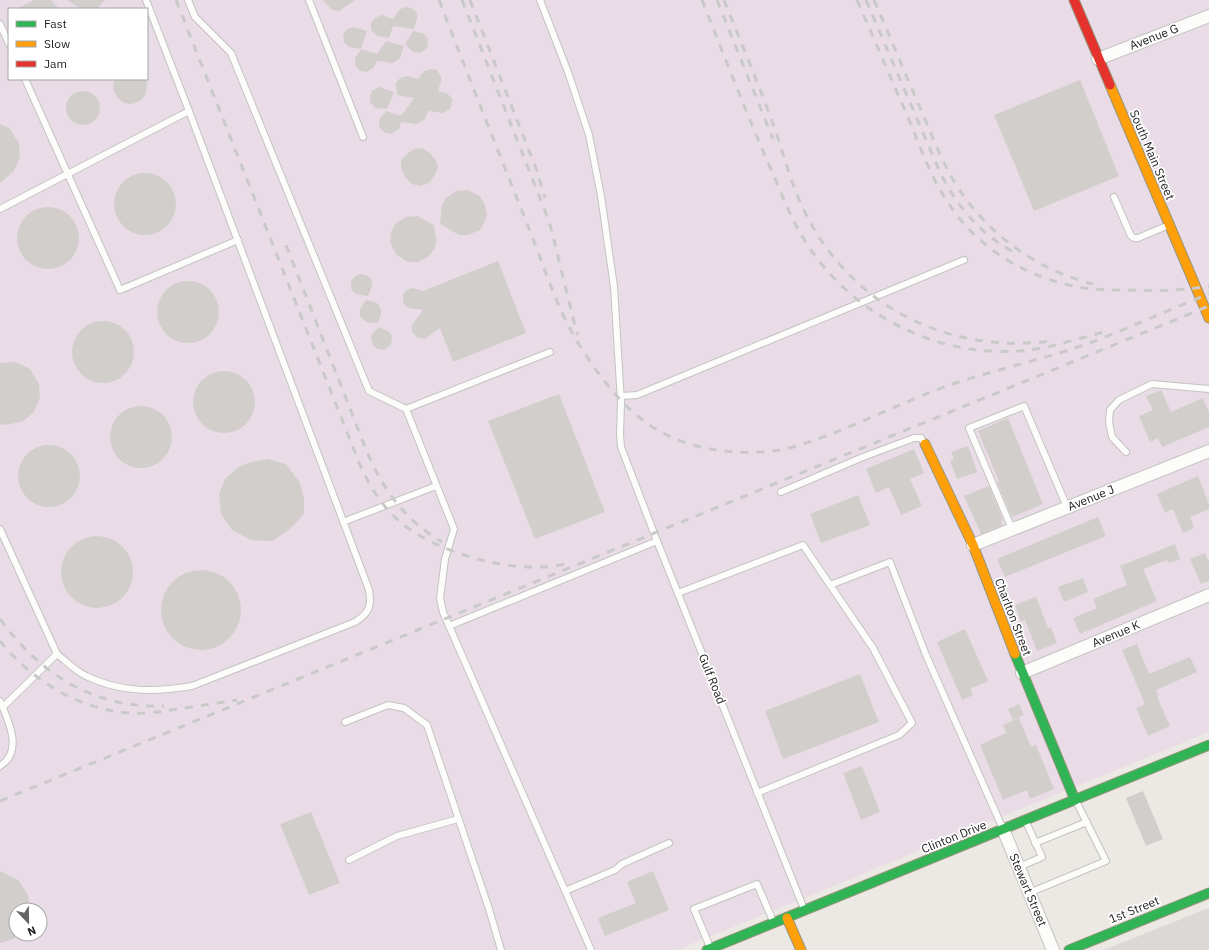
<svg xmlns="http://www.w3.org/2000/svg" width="1209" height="950" viewBox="0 0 1209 950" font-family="'IBM Plex Sans',sans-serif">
	<rect width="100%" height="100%" fill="#ece8e4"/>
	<polygon fill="#dbd8d6" points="1209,908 1209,950 1104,950"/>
	<path fill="#eadce6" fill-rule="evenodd" d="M0 0H1209V732L677 950H0ZM9 9H147V79H9ZM16 910H40V934H16Z"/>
	<g fill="#d2cecb">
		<polygon points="34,0 51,0 59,9 16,9"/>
		<polygon points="67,0 105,0 98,8 96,9 81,9"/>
		<polygon points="323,0 355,0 339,11 332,10"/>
		<polygon points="407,7 413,9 417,14 417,19 414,29 393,26 389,38 377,36 371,30 371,23 375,18 382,15 393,19 400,9"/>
		<polygon points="354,27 367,31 361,49 349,47 344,42 343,35 347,29"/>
		<polygon points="413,31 424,34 428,39 427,48 420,53 413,52 405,44"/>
		<polygon points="386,41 404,46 400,58 393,63 377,61 374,67 367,72 360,71 355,65 355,58 361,49 377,54"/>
		<polygon points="431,69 437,70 441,76 441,81 438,91 448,94 452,99 451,108 443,113 428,111 425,119 417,124 401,122 399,129 391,134 385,133 379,127 379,120 386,111 401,116 414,98 397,95 396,83 400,78 407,76 418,79 424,71"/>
		<polygon points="115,79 146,79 147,84 146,94 140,101 131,104 124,103 119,99 114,92 113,85"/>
		<polygon points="1080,80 1119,176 1034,211 994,115"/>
		<polygon points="380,87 394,92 387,109 375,108 370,102 370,95 373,90"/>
		<circle cx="83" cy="108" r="17"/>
		<polygon points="0,124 9,128 19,143 20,157 14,171 0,183"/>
		<polygon points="422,148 430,153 436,161 438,167 436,173 429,183 420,186 412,184 405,177 401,168 401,160 407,154 414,149"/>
		<circle cx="145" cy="204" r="31"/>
		<polygon points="467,190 480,196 485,205 487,214 485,221 480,230 468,235 459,235 440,224 442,205 446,198 456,191"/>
		<circle cx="48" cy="238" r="31"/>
		<polygon points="417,216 434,225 436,240 435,248 429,256 418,262 408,262 396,254 390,242 391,232 395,224 406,217"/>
		<polygon points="498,261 526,333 453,362 440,328 425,339 418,338 412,332 412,325 423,310 408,308 403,302 403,295 406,290 413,288 423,291"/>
		<polygon points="361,274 368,276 372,281 372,286 368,296 356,294 351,289 351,281 355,276"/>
		<circle cx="188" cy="312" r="31"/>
		<polygon points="366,300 377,303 381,309 381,314 378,323 366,322 360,316 360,309"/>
		<circle cx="103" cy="352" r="31"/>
		<polygon points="378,327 388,331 392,336 391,345 384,350 377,349 372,344 371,336"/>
		<polygon points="15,362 30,369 39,384 40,398 34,412 22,422 4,425 0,423 0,363"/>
		<circle cx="224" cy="402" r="31"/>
		<polygon points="1161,390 1171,412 1203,398 1209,412 1209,427 1162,447 1158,438 1150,442 1139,416 1153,410 1146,396"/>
		<polygon points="559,394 605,512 535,539 488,421"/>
		<circle cx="141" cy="437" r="31"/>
		<polygon points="1008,418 1043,504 1012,517 997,482 999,481 978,431"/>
		<circle cx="49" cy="476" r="31"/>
		<polygon points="968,446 977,472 957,479 950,461 954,459 951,452"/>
		<polygon points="914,449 924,473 910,479 922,506 901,515 889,487 876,493 866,469"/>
		<polygon points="268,459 286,464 300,483 304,499 304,514 289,530 272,541 251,540 232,530 221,514 219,494 225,479 238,467 251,462"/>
		<polygon points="1198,476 1209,504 1209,509 1190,517 1194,528 1183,533 1173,509 1165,513 1157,494"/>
		<polygon points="989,486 1003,520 1001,521 1003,525 981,534 964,496"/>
		<polygon points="858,495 870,525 821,543 810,514"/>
		<polygon points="1098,517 1106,536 1005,577 997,559"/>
		<circle cx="97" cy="572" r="36"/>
		<polygon points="1175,544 1180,559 1169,563 1167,560 1143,569 1157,601 1080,634 1073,618 1097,608 1093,599 1127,585 1120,566"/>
		<polygon points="1205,553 1209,562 1209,581 1201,584 1190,559"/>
		<circle cx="201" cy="610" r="40"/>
		<polygon points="1083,578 1088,592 1064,602 1058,587"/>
		<polygon points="1036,597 1048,628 1051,627 1057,643 1037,651 1025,620 1021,622 1015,605"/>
		<polygon points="965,629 988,681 970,689 973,695 962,700 937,642"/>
		<polygon points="1137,644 1149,674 1190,657 1197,672 1156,690 1159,696 1157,697 1170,726 1148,736 1136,708 1145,704 1122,650"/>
		<polygon points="860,674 879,722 783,759 765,711"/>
		<polygon points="1019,704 1024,715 1013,720 1008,709"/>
		<polygon points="1019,718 1031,747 1036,745 1054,789 1030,799 1027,790 1003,800 980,745 1006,733 1003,725"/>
		<polygon points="862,766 880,812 861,820 843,773"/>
		<polygon points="1143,791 1163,839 1146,846 1126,798"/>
		<polygon points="311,812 340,883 309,895 280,824"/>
		<polygon points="0,871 18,880 28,895 30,910 16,910 16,937 13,939 0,943"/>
		<polygon points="653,871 669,910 605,936 598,918 636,903 627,882"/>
	</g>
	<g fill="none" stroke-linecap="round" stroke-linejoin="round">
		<defs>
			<g id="lane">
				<polyline points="188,0 195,17 231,53 369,391 406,409 454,529 445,559 440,598 443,612 591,950"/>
				<polyline points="309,0 363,137"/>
				<polyline points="540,0 568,72 589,135 601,196 614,287 621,402 620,435 621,447 657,541 804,909"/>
				<polyline points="0,24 9,44"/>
				<polyline points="25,79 120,290 238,240"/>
				<polyline points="1114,197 1131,236 1134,238 1138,238 1169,225"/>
				<polyline points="0,209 189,111"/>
				<polyline points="621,396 637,395 964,260"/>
				<polyline points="406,409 550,352"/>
				<polyline points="1126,452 1112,437 1109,422 1110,410 1119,400 1152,384 1209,389"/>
				<polyline points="781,492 863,457 914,438 921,438 924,443"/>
				<polyline points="343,522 436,486"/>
				<polyline points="0,529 57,654"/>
				<polyline points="1012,529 969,428 1024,406 1067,507"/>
				<polyline points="678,593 803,545 830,585 890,562 926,655 1003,829"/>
				<polyline points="449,626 657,541"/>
				<path d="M0 701C8 720 24 751 0 766"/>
				<path d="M3 707 57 654C66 661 75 671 86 676 121 693 155 692 192 686L355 622C369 613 372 607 369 590L189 111 146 0"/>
				<polyline points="345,722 388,705 404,708 427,725 489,909 501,950"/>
				<polyline points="757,793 899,735 912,723 873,648 830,585"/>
				<polyline points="1035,843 1087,822"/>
				<polyline points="349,860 397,836 458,819"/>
				<polyline points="1019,867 1042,857 1026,822"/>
				<polyline points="565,891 615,870 622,864 669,843"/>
				<polyline points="1029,893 1106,861 1076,801"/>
				<polyline points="710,947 694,909 757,884 773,921"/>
			</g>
			<g id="street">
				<polyline points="1098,59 1209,16"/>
				<polyline points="973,545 1209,451"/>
				<polyline points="1022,673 1209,595"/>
				<polyline points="1003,829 1053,950"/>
			</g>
			<g id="fast">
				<polyline points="1015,654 1075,800"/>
				<polyline points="707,950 1209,745"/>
				<polyline points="1069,950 1209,893"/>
			</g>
			<g id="slow">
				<polyline points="1110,85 1209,318"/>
				<polyline points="925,444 973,545 1015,654"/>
				<polyline points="787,918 801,950"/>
			</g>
			<polyline id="jam" points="1074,0 1110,85"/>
		</defs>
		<use href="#lane" stroke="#c4c3c1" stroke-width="8"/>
		<use href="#street" stroke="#c4c3c1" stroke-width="14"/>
		<use href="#fast" stroke="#96947c" stroke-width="11"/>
		<use href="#slow" stroke="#96947c" stroke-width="11"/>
		<use href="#jam" stroke="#96947c" stroke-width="11"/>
		<use href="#lane" stroke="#fcfcfb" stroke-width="6"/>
		<use href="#street" stroke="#fcfcfb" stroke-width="12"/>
		<use href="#fast" stroke="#30b455" stroke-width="9"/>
		<use href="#slow" stroke="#ff9f0a" stroke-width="9"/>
		<use href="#jam" stroke="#e5322d" stroke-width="9"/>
		<g stroke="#cac9c9" stroke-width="3" stroke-dasharray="8 8" stroke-linecap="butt">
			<path d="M176 0 358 460C367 482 380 504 398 520 436 554 520 577 569 563"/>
			<path d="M439 0C468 75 498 151 528 226 544 266 558 313 582 349 622 411 659 447 736 452 757 453 779 452 800 445 851 429 899 403 950 385 994 370 1040 360 1084 345 1126 330 1167 310 1209 294"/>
			<polyline points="462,0 545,211 551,228 574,322 578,335"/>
			<polyline points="470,0 537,171 545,198"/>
			<path d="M702 0C725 58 748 117 773 174 784 199 793 224 809 247 854 315 937 357 1019 351 1048 349 1076 339 1104 332"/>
			<polyline points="717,0 773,139"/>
			<path d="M724 0C740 40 757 80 772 121 784 153 791 187 808 218 855 308 950 354 1050 341"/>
			<path d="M857 0C875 41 892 81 910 122 921 149 931 177 947 201 975 246 1023 276 1074 286 1090 290 1108 290 1125 290 1153 291 1181 291 1209 286"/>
			<path d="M866 0 939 170C956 206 981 235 1017 254"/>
			<path d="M874 0C889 34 903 69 918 103 930 130 940 158 955 183 986 233 1036 270 1093 284"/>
			<path d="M286 245 367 452C384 491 404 519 442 542"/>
			<path d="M0 619C41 675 93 708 164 706"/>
			<path d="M0 641C31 680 82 712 134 713 151 714 168 710 185 708 203 705 220 703 237 700"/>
			<polyline points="0,801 1209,306"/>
		</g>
	</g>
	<g text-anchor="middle" stroke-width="3.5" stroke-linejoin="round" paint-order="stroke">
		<g font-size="12" fill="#1d1d1d" stroke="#fff">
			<text transform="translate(1154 37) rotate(-21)" y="4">Avenue G</text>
			<text transform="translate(1152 155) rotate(67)" y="4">South Main Street</text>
			<text transform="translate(1091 498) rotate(-22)" y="4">Avenue J</text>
			<text transform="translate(1013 617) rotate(69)" y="4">Charlton Street</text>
			<text transform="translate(1116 634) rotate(-23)" y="4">Avenue K</text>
			<text transform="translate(712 679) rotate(68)" y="4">Gulf Road</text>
			<text transform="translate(954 837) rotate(-22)" y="4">Clinton Drive</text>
			<text transform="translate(1028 890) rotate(67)" y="4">Stewart Street</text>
			<text transform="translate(1134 910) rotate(-22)" y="4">1st Street</text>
		</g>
	</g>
	<rect x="8" y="8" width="140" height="72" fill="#ffffff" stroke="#a5a5a5"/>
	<rect x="16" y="21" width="20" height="6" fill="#30b455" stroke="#a5a5a5"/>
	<text x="44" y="28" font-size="12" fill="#1d1d1d">Fast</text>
	<rect x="16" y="41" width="20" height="6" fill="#ff9f0a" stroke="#a5a5a5"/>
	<text x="44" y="48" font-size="12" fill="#1d1d1d">Slow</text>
	<rect x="16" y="61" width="20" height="6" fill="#e5322d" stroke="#a5a5a5"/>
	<text x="44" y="68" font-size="12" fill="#1d1d1d">Jam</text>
	<g transform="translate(28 922) rotate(158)"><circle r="19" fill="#ffffff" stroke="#a5a5a5"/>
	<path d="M0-3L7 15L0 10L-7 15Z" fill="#656463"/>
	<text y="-6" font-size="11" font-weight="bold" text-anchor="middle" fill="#1d1d1d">N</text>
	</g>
</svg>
